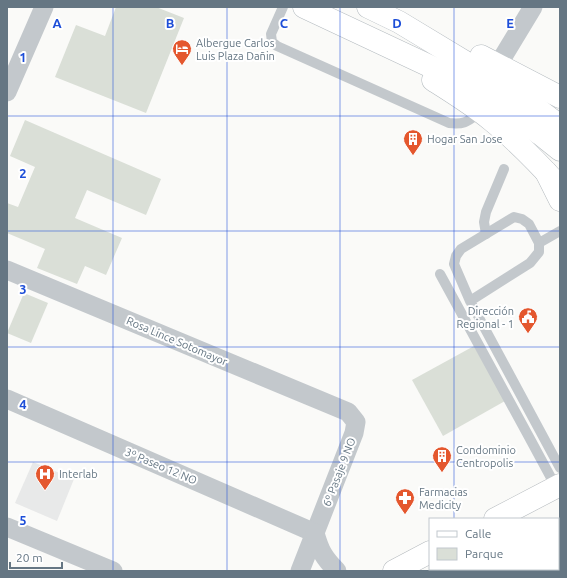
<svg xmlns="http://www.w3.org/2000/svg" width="567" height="578" viewBox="0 0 567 578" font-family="Ubuntu,sans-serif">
	<rect width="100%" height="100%" fill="#fafaf8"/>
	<polygon fill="#e8e9e9" points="33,462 74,479 57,521 15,503"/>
	<g fill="#dadfd7">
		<polygon points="116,7 156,7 184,18 146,113 55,77 76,25 105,36"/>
		<polygon points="25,120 161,179 146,215 87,190 75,218 122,238 106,275 85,266 77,284 37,268 45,249 7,233 7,203 18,207 35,167 10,156"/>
		<polygon points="24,293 48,303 31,343 7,333"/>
		<polygon points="474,346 505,401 443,436 412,380"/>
	</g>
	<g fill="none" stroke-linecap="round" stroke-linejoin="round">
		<defs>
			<g id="secondary">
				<polyline points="304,7 468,84 500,105 540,134 560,150"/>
				<polyline points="368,7 399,22 510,89 543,113 560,126"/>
				<polyline points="481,56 560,97"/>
				<path d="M433 80C453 93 473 105 491 120 516 140 538 163 559 186"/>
			</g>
			<g id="primary">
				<polyline points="546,172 560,200"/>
				<polyline points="495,519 560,485"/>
				<polyline points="558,544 560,543"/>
				<polyline points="394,571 430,552"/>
				<polyline points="504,571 508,569"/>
			</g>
		</defs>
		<use href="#secondary" stroke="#b3babf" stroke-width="23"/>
		<use href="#primary" stroke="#b5babe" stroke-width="23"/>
		<g stroke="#c3c8cc" stroke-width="10">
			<path d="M283 7 271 34 272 42 277 46 449 123C465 125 468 121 480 112"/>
			<polyline points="486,234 484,222 486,212 504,169"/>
			<polyline points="539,243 560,231"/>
			<polyline points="440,274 529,437 556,487"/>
			<polyline points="470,301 530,263 539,252 539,243 529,224 522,219 514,217 461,249 456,256 454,264 470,301 560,468"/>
			<polyline points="532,569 533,571"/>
		</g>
		<g stroke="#c3c8cc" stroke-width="19">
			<polyline points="498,65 533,7"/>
			<polyline points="7,92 44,7"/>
			<polyline points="7,270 348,412 356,422 354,433 300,571"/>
			<polyline points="7,399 315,533"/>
			<polyline points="7,527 113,571"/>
			<path d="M315 533C320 551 324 558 337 571"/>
		</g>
		<use href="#secondary" stroke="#fff" stroke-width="22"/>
		<use href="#primary" stroke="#fff" stroke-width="22"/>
	</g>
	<path fill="none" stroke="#1d4ed8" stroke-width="1" stroke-opacity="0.55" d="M113 7V571M227 7V571M340 7V571M454 7V519M7 116H560M7 231H560M7 347H560M7 462H560M454 569V571"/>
	<defs>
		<symbol id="hotel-pin" viewBox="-11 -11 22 30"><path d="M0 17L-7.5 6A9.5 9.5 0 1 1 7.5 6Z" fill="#e4572e" stroke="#fff"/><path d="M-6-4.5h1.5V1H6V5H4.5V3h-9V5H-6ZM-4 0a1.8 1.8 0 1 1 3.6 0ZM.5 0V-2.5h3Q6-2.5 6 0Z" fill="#fff"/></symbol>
		<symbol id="building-pin" viewBox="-11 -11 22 30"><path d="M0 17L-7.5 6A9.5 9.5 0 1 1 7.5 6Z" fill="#e4572e" stroke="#fff"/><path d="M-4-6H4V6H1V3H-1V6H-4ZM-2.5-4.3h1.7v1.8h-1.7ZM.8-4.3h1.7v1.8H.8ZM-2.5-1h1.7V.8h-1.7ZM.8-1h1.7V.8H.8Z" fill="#fff"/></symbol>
		<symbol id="civic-pin" viewBox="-11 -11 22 30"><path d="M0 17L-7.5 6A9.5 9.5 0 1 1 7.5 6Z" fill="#e4572e" stroke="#fff"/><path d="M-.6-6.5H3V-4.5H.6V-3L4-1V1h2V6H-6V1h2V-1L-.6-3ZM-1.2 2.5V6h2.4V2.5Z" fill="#fff"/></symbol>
		<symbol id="hospital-pin" viewBox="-11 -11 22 30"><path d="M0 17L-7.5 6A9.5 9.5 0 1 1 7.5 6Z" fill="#e4572e" stroke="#fff"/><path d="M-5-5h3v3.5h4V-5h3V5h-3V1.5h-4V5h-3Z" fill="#fff"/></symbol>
		<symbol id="pharmacy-pin" viewBox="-11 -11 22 30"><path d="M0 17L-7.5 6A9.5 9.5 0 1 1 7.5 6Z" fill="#e4572e" stroke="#fff"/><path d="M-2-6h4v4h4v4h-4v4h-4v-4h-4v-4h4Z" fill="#fff"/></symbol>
	</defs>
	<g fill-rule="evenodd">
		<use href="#hotel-pin" x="171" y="38" width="22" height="30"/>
		<use href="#building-pin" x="402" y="128" width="22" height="30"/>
		<use href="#civic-pin" x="517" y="306" width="22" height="30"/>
		<use href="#building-pin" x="431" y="445" width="22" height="30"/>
		<use href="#hospital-pin" x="34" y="463" width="22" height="30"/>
		<use href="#pharmacy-pin" x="394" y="487" width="22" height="30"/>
	</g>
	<g text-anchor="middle" stroke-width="4" stroke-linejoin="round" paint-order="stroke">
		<g font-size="11" fill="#657683" stroke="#fff" text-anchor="start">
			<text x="196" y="47">Albergue Carlos<tspan x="196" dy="13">Luis Plaza Dañin</tspan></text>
			<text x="427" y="143">Hogar San Jose</text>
			<text x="514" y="315" text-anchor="end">Dirección<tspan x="514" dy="13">Regional - 1</tspan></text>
			<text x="456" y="454">Condominio<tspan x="456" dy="13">Centropolis</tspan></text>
			<text x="59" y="478">Interlab</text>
			<text x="419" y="496">Farmacias<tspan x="419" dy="13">Medicity</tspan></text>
		</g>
		<g font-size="11" fill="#657683" stroke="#fff">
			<text transform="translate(177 341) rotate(23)" y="4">Rosa Lince Sotomayor</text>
			<text transform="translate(161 466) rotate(23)" y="4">3º Paseo 12 NO</text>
			<text transform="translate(339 472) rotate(-69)" y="4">6º Pasaje 9 NO</text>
		</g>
	</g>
	<g font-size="13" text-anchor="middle" font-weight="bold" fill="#1d4ed8" stroke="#fff" stroke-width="4" stroke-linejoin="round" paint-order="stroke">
		<text x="57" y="28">A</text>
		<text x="170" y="28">B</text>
		<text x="284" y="28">C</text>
		<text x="397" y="28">D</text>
		<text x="510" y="28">E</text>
		<text x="23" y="62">1</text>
		<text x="23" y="178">2</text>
		<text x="23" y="294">3</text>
		<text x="23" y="409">4</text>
		<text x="23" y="525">5</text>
	</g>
	<rect width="567" height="578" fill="none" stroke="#657683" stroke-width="16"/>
	<rect x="429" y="518" width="130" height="52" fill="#ffffff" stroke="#c1c8cd"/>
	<rect x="437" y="531" width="20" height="6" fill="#ffffff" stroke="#c1c8cd"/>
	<text x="465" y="538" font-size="12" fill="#657683">Calle</text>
	<rect x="437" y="548" width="20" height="12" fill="#dadfd7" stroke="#c1c8cd"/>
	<text x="465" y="558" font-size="12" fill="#657683">Parque</text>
	<path d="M10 562v6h52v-6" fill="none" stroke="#657683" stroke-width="2"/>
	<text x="16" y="562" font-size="12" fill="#657683" stroke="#ffffff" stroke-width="3" paint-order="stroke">20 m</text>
</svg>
